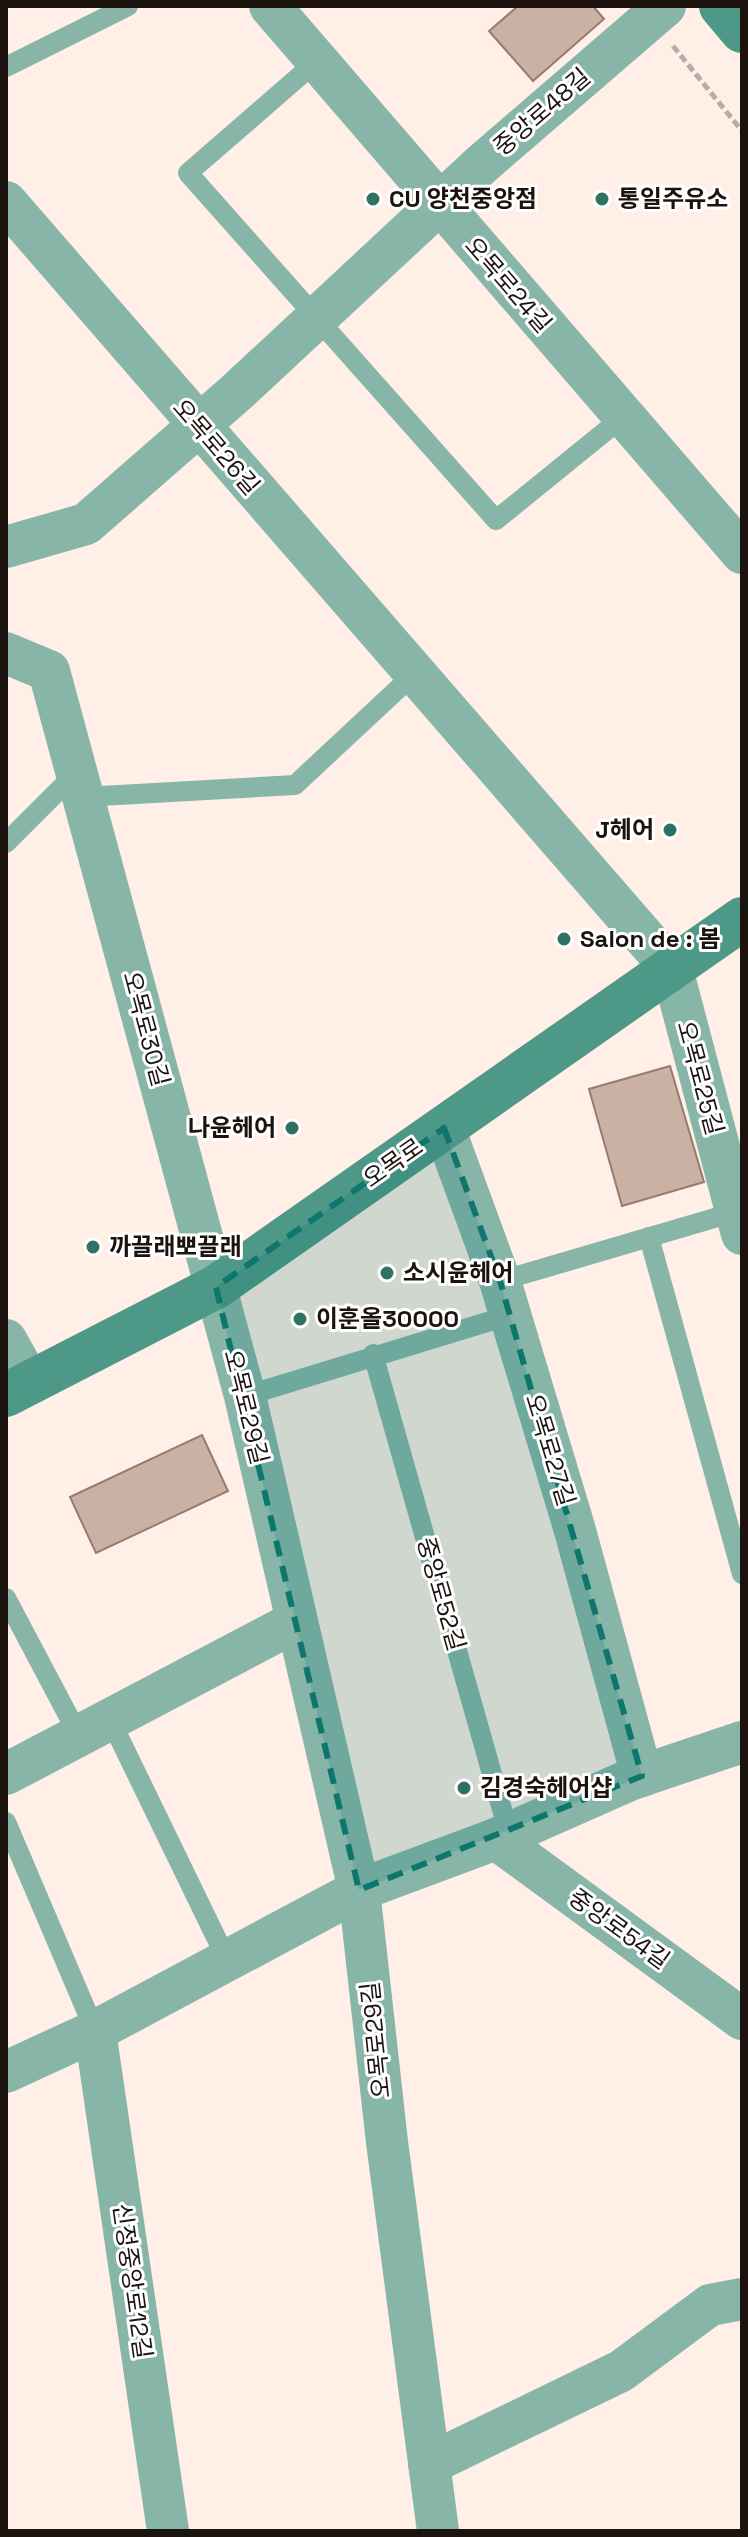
<svg xmlns="http://www.w3.org/2000/svg" width="748" height="2537" viewBox="0 0 748 2537" font-family="'Space Grotesk','Noto Sans KR',sans-serif">
	<rect width="100%" height="100%" fill="#ffefe7"/>
	<g fill="#cab1a3" stroke="#947c70" stroke-width="2">
		<polygon points="518,6 593,6 604,19 533,81 489,31"/>
		<polygon points="670,1066 704,1182 622,1206 589,1089"/>
		<polygon points="202,1435 228,1491 96,1553 70,1497"/>
	</g>
	<g fill="none" stroke-linecap="round" stroke-linejoin="round">
		<polyline stroke="#b9aba5" stroke-width="5" stroke-dasharray="8 4" stroke-linecap="butt" points="673,46 742,131"/>
		<g stroke="#87b6a9" stroke-width="20">
			<polyline points="317,61 188,173 496,520 623,417"/>
			<polyline points="6,67 128,6"/>
			<polyline points="83,797 295,785 414,674"/>
			<polyline points="6,843 77,772"/>
			<polyline points="649,1237 742,1574"/>
			<polyline points="500,1281 735,1212"/>
			<polyline points="373,1354 509,1834"/>
			<polyline points="245,1396 510,1315"/>
			<polyline points="6,1598 79,1736"/>
			<polyline points="110,1719 227,1960"/>
			<polyline points="6,1822 95,2031"/>
		</g>
		<g stroke="#87b6a9" stroke-width="42">
			<polyline points="270,6 742,553"/>
			<polyline points="6,202 672,969 742,1234"/>
			<polyline points="6,547 86,524 238,391 482,164 665,6"/>
			<polyline points="6,653 49,671 245,1396 359,1890 387,2142 438,2531"/>
			<polyline points="444,1128 500,1281 574,1527 642,1776"/>
			<polyline points="6,1340 30,1383"/>
			<polyline points="6,1774 295,1622"/>
			<polyline points="496,1839 742,2019"/>
			<polyline points="95,2031 168,2531"/>
			<polyline points="6,2072 95,2031 359,1890 496,1839 632,1779 742,1742"/>
			<polyline points="429,2464 621,2371 710,2305 742,2299"/>
		</g>
		<g stroke="#4d9886" stroke-width="44">
			<polyline points="721,6 742,31"/>
			<polyline points="6,1395 216,1287 742,919"/>
		</g>
	</g>
	<path fill="#0f766e" fill-opacity="0.2" stroke="#0f766e" stroke-width="6" stroke-dasharray="16 10" stroke-linejoin="round" d="M444 1128 500 1281 642 1776 359 1890 216 1287Z"/>
	<g fill="#2f7263" stroke="#fff" stroke-width="3">
		<circle cx="373" cy="199" r="8"/>
		<circle cx="602" cy="199" r="8"/>
		<circle cx="670" cy="830" r="8"/>
		<circle cx="564" cy="939" r="8"/>
		<circle cx="292" cy="1128" r="8"/>
		<circle cx="93" cy="1247" r="8"/>
		<circle cx="387" cy="1273" r="8"/>
		<circle cx="300" cy="1319" r="8"/>
		<circle cx="464" cy="1788" r="8"/>
	</g>
	<g text-anchor="middle" stroke-width="6" stroke-linejoin="round" paint-order="stroke">
		<g font-size="24" fill="#1c130f" stroke="#fff">
			<text transform="translate(542 112) rotate(-41)" y="8">중앙로48길</text>
			<text transform="translate(508 285) rotate(49)" y="8">오목로24길</text>
			<text transform="translate(216 447) rotate(49)" y="8">오목로26길</text>
			<text transform="translate(146 1029) rotate(75)" y="8">오목로30길</text>
			<text transform="translate(700 1078) rotate(75)" y="8">오목로25길</text>
			<text transform="translate(393 1163) rotate(-35)" y="8">오목로</text>
			<text transform="translate(246 1407) rotate(76)" y="8">오목로29길</text>
			<text transform="translate(550 1450) rotate(73)" y="8">오목로27길</text>
			<text transform="translate(441 1594) rotate(74)" y="8">중앙로52길</text>
			<text transform="translate(619 1929) rotate(36)" y="8">중앙로54길</text>
			<text transform="translate(376 2040) rotate(-96)" y="8">오목로29길</text>
			<text transform="translate(132 2281) rotate(82)" y="8">신정중앙로12길</text>
		</g>
		<g font-size="24" font-weight="bold" fill="#1c130f" stroke="#fff" text-anchor="start">
			<text x="389" y="207">CU 양천중앙점</text>
			<text x="618" y="207">통일주유소</text>
			<text x="654" y="838" text-anchor="end">J헤어</text>
			<text x="580" y="947">Salon de : 봄</text>
			<text x="276" y="1136" text-anchor="end">나윤헤어</text>
			<text x="109" y="1255">까끌래뽀끌래</text>
			<text x="403" y="1281">소시윤헤어</text>
			<text x="316" y="1327">이훈올30000</text>
			<text x="480" y="1796">김경숙헤어샵</text>
		</g>
	</g>
	<rect width="748" height="2537" fill="none" stroke="#1c130f" stroke-width="16"/>
</svg>
